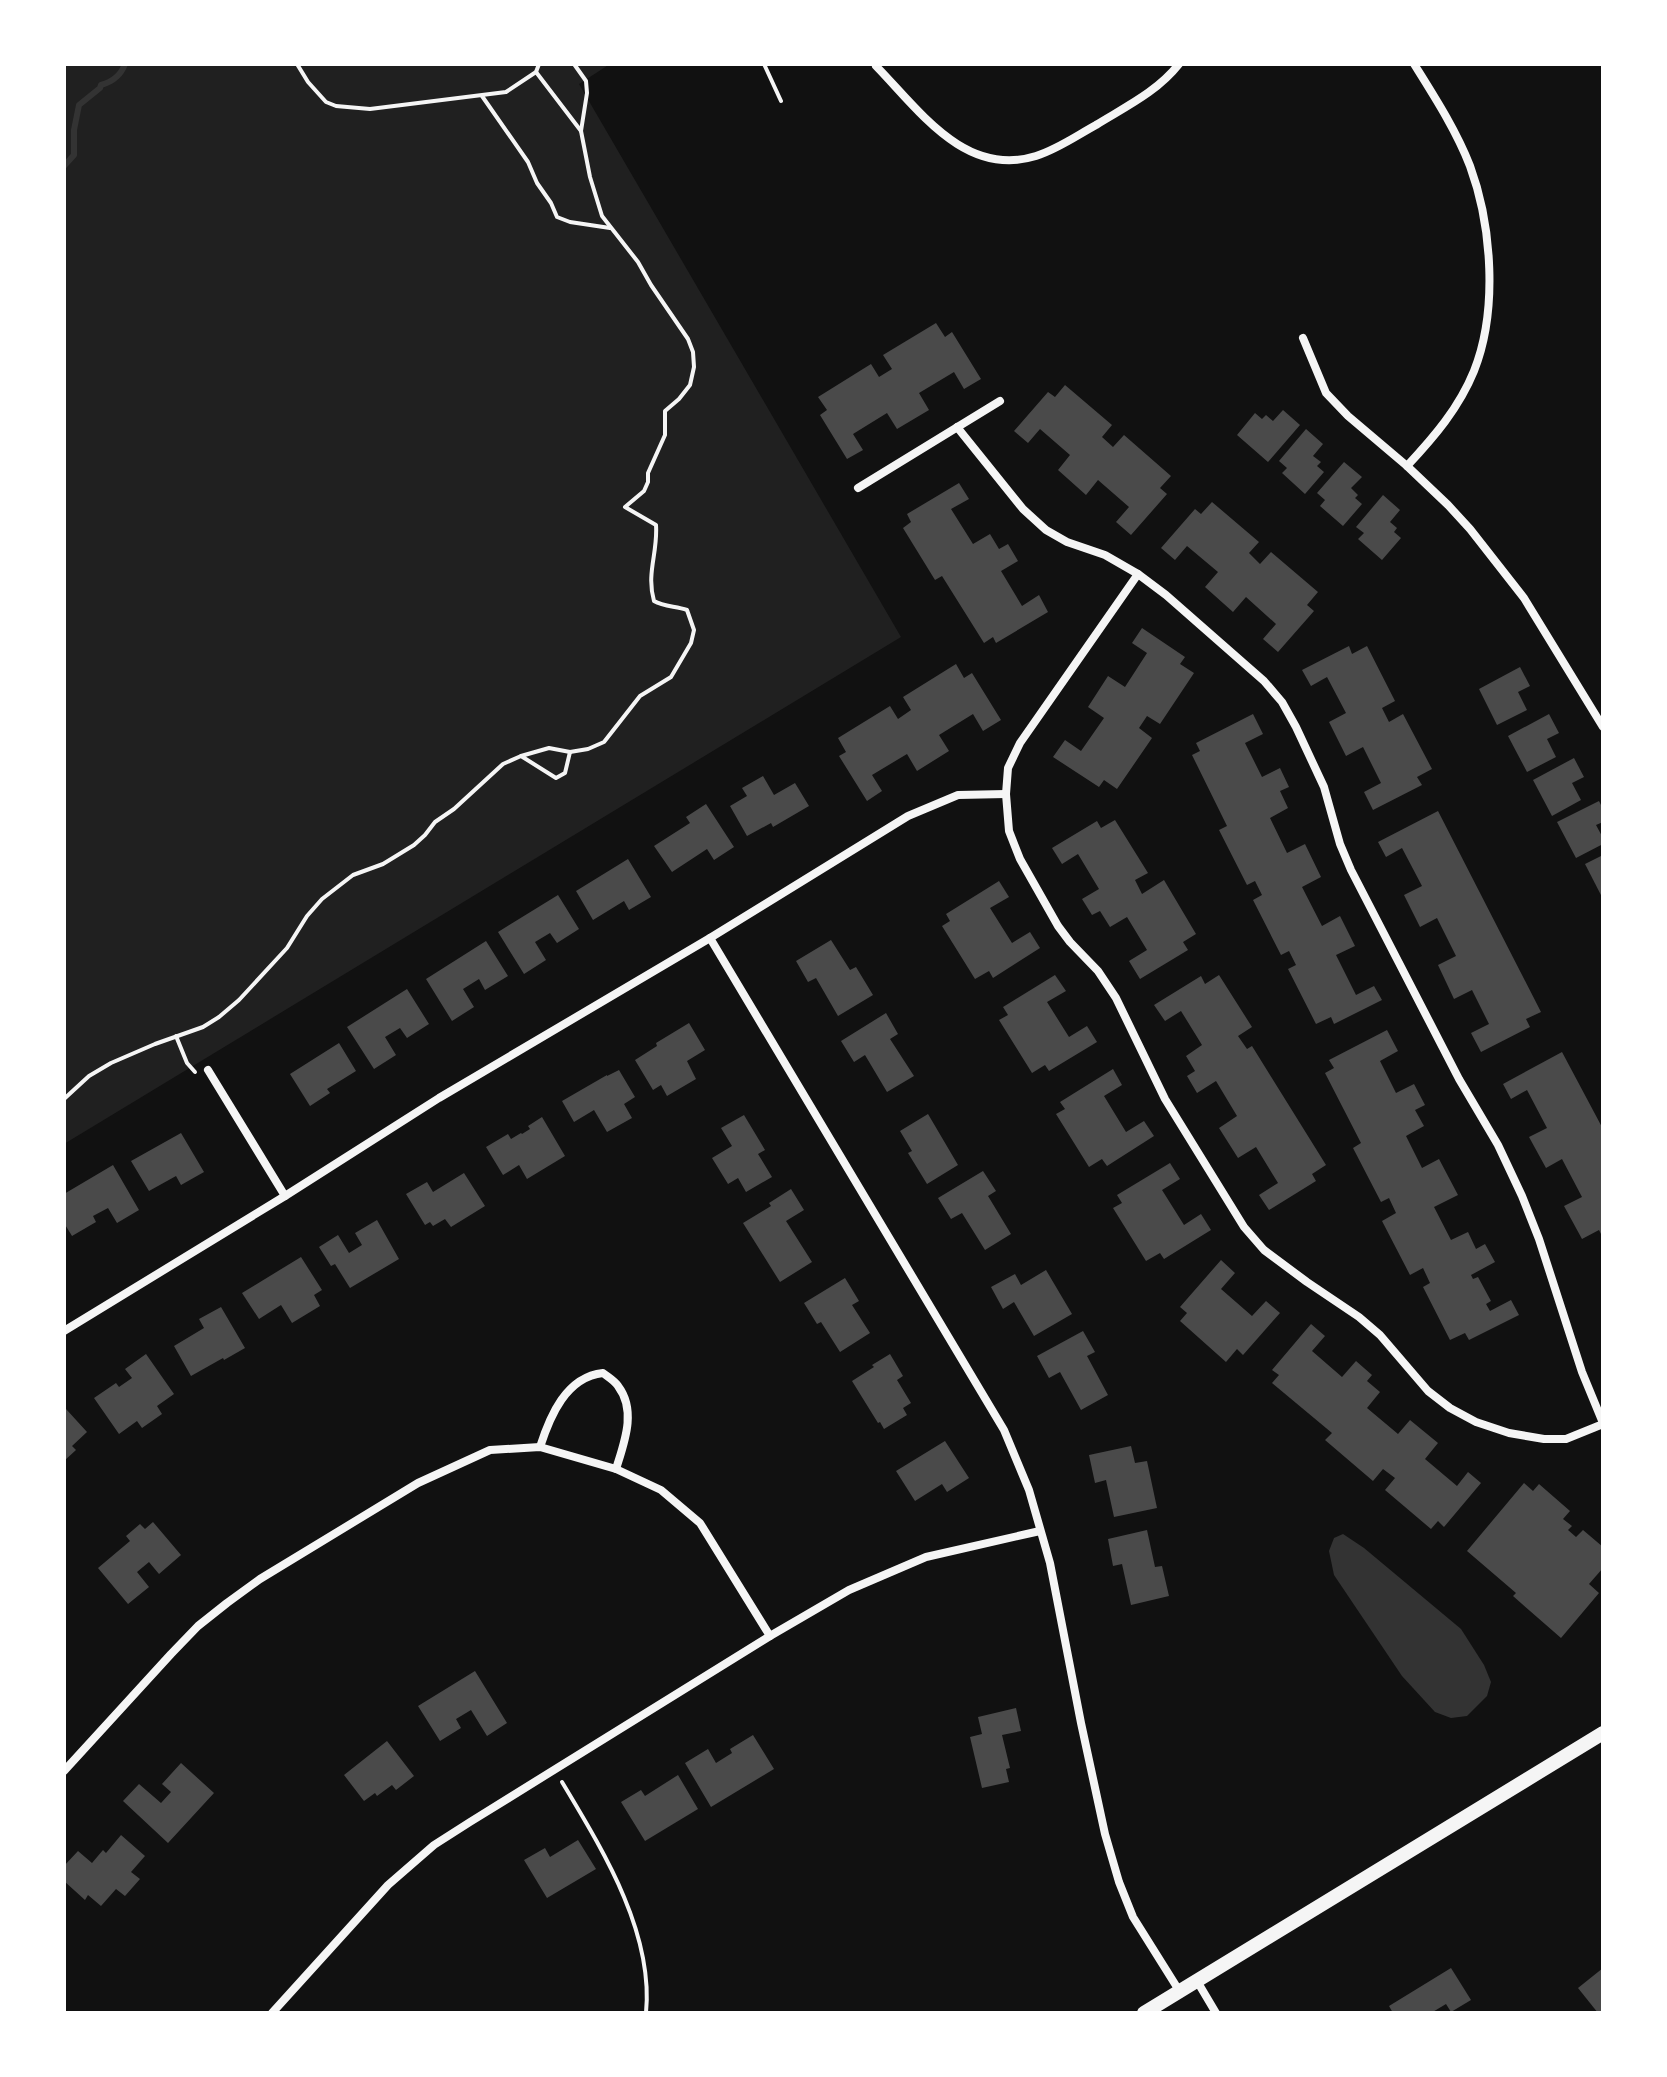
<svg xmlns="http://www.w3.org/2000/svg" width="1667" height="2077" viewBox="0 0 1667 2077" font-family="'Noto Sans',sans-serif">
	<rect width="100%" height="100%" fill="#111"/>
	<polygon fill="#202020" points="64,64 610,64 579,84 901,637 64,1144"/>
	<polygon fill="#333" points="1343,1534 1364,1548 1461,1629 1484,1665 1491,1682 1487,1696 1467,1716 1451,1718 1435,1712 1402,1676 1334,1575 1329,1551 1334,1538"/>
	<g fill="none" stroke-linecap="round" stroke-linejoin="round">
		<path stroke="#333" stroke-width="6" d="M64 166 74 155V130L79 105 100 88 101 85C112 82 121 75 125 64"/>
	</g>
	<g fill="#4a4a4a">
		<polygon points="936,323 945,337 952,332 981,379 964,389 954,372 919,393 929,410 897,429 887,413 853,434 863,450 847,459 820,415 827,410 818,397 871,364 879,377 892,369 883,355"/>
		<polygon points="1065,385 1112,425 1102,437 1113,447 1124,435 1171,476 1160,488 1167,494 1131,535 1116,522 1129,507 1098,480 1086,495 1058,470 1070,455 1040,429 1028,443 1014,431 1048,392 1055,397"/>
		<polygon points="1283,410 1300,425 1268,462 1237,435 1255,413 1262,419 1266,415 1273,421"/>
		<polygon points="1306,429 1323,444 1313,456 1321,462 1317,466 1324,472 1305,494 1282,473 1287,468 1279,461"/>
		<polygon points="1344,462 1362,477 1351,488 1358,495 1355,498 1362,504 1343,526 1320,506 1325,500 1317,493"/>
		<polygon points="959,483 969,499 951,509 973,544 990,534 999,549 1008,544 1018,561 1001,571 1022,606 1039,595 1048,612 996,643 993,637 984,643 942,576 935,580 903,528 911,522 907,514"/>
		<polygon points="1383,495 1400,510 1390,522 1397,528 1394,532 1401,538 1382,560 1358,539 1364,533 1356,527"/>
		<polygon points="1212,502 1259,542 1249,553 1260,564 1271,552 1318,592 1307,605 1314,611 1278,652 1263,639 1276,624 1246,597 1233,612 1205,587 1218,572 1187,546 1175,560 1161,548 1195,509 1201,514"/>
		<polygon points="1142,628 1185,657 1180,664 1194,673 1160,724 1147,716 1139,728 1152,738 1117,789 1104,780 1099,787 1053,757 1065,740 1081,751 1104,718 1088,707 1108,676 1125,687 1147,653 1132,643"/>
		<polygon points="1349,646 1352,654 1367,646 1395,701 1382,708 1389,722 1403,714 1432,769 1417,777 1422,785 1373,810 1364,792 1381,783 1363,747 1346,756 1329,722 1346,713 1327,677 1311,686 1302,670"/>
		<polygon points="956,664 964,678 972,673 1001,720 983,731 973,714 939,735 949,751 917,771 907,754 872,775 882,791 867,801 839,756 846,752 838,738 890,706 898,719 911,710 903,697"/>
		<polygon points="1520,667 1530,686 1518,692 1527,710 1497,725 1479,689"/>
		<polygon points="1253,714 1263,734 1245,743 1262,777 1280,768 1289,787 1280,791 1288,808 1270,818 1287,853 1305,844 1321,877 1302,887 1322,926 1340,916 1355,946 1336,955 1356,995 1374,986 1382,1000 1334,1024 1331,1017 1316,1024 1288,969 1296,965 1289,951 1281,955 1253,900 1262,895 1255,881 1247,885 1219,830 1227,826 1192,755 1200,751 1196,743"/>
		<polygon points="1549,714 1559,733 1547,739 1556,757 1527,772 1508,736"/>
		<polygon points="1574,758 1584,777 1572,783 1581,800 1552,816 1533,780"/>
		<polygon points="763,776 774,795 795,783 809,806 773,827 771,823 747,836 730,806 747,796 742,788"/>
		<polygon points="1599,801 1603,809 1603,822 1596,825 1603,838 1603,844 1576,858 1557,822"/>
		<polygon points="706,804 734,847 714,860 707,849 672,872 654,846 690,823 686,817"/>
		<polygon points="1438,811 1541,1012 1526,1019 1530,1027 1481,1052 1471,1033 1489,1024 1472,990 1454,999 1438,965 1456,956 1437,918 1420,927 1404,895 1422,886 1402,848 1386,857 1378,842"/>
		<polygon points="1115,820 1148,873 1135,880 1142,894 1164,880 1196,934 1183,942 1188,950 1140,979 1129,961 1147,950 1127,917 1110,927 1100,911 1092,915 1082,899 1099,889 1078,854 1062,864 1052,848 1097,821 1101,828"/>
		<polygon points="1603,855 1603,899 1585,864"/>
		<polygon points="628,859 651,897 629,910 624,901 593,920 576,891"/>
		<polygon points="999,881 1009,897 990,908 1012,943 1030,932 1040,948 993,978 989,971 975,979 942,926 950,921 946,914"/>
		<polygon points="558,895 579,929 557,943 550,933 535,942 546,960 524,974 498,932"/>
		<polygon points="831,940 850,970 856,967 873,995 838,1016 816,978 808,982 796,961"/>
		<polygon points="486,941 508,976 485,990 479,979 463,989 474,1007 452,1021 426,979"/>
		<polygon points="1055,975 1066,991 1047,1002 1069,1037 1087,1026 1097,1042 1049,1071 1045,1065 1032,1073 999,1020 1008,1015 1003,1007"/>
		<polygon points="1219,975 1252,1027 1238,1036 1247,1049 1252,1046 1326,1165 1312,1174 1316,1181 1269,1210 1259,1195 1278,1183 1256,1147 1238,1158 1219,1128 1237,1116 1216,1081 1197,1093 1187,1076 1195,1071 1186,1056 1202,1045 1181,1011 1165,1021 1154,1005 1201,976 1205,984"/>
		<polygon points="407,989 429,1024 407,1038 400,1028 385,1037 396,1055 374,1069 347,1027"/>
		<polygon points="886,1013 898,1034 890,1039 914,1076 887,1092 865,1055 854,1062 841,1041"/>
		<polygon points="689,1023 705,1050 687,1061 696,1079 667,1096 661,1085 653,1090 635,1060 657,1046 656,1043"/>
		<polygon points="1387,1030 1398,1051 1380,1061 1396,1093 1414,1084 1425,1105 1415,1110 1424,1126 1406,1136 1422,1168 1439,1159 1458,1195 1434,1207 1451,1240 1468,1232 1476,1249 1485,1244 1495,1262 1471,1275 1473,1279 1478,1277 1491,1301 1486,1304 1490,1311 1511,1300 1519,1315 1469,1340 1465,1333 1450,1340 1423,1287 1430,1283 1423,1268 1410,1275 1382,1221 1396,1213 1389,1198 1381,1202 1353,1148 1361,1143 1325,1073 1334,1068 1329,1060"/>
		<polygon points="339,1043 356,1071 327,1089 330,1093 310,1106 290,1074"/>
		<polygon points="1562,1052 1603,1129 1603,1238 1599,1230 1582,1239 1564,1206 1582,1197 1562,1159 1546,1168 1529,1137 1547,1128 1527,1090 1511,1099 1503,1084"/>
		<polygon points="1113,1069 1122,1085 1104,1096 1126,1132 1144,1121 1154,1136 1107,1166 1102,1159 1089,1167 1056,1114 1065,1109 1060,1102"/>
		<polygon points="619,1070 635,1097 624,1104 632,1118 607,1132 594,1110 574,1122 562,1101 607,1075 607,1076"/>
		<polygon points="928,1114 958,1165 927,1184 908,1153 912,1151 900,1131"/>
		<polygon points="744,1115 765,1150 758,1154 772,1177 746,1192 738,1178 728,1184 712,1158 732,1146 721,1128"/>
		<polygon points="542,1117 565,1156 527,1179 519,1165 503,1175 486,1147 508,1134 511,1139 521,1133 522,1134 530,1129 528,1126"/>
		<polygon points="181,1133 204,1172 181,1185 176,1176 149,1191 131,1161"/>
		<polygon points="1170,1163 1180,1179 1162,1190 1184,1225 1201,1214 1211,1230 1164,1259 1160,1253 1146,1261 1113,1208 1122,1203 1117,1195"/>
		<polygon points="113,1165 139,1210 117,1223 108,1208 93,1216 96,1222 72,1236 64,1223 64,1194"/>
		<polygon points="983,1171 996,1191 988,1196 1011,1234 985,1250 962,1213 951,1219 938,1198"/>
		<polygon points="464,1173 485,1206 451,1227 445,1219 433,1226 430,1222 425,1225 406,1194 427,1182 433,1192"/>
		<polygon points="791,1189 804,1210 786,1221 812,1262 780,1282 743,1223 771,1206 769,1203"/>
		<polygon points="377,1220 399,1259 350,1288 335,1264 331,1266 319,1247 338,1235 349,1253 362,1245 355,1233"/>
		<polygon points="301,1257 322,1290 314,1295 320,1306 292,1323 281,1305 259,1319 242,1293"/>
		<polygon points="1221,1260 1235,1273 1221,1289 1252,1316 1266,1301 1280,1313 1243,1355 1237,1349 1226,1362 1180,1321 1187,1313 1180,1307"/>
		<polygon points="1046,1270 1072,1314 1034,1336 1014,1302 1003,1309 991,1287 1015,1274 1021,1285"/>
		<polygon points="845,1278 859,1301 852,1305 870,1333 840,1352 821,1322 817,1324 804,1303"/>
		<polygon points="221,1307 245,1348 224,1360 223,1358 191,1376 174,1346 204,1328 199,1319"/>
		<polygon points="1311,1324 1325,1336 1312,1351 1342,1377 1356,1361 1372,1375 1367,1381 1380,1392 1367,1408 1398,1434 1410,1420 1438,1443 1425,1459 1457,1486 1468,1472 1481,1483 1444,1527 1438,1521 1431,1529 1385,1490 1395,1478 1383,1469 1373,1481 1325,1440 1332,1433 1272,1383 1279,1375 1272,1370"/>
		<polygon points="1083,1331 1095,1352 1087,1356 1108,1395 1081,1410 1060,1372 1049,1378 1037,1356"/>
		<polygon points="146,1354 174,1394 157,1406 162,1414 142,1428 137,1421 119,1434 94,1398 116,1383 119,1387 132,1378 125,1369"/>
		<polygon points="890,1354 903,1376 897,1380 911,1403 903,1408 907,1415 884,1429 880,1422 878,1423 852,1381 874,1367 872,1365"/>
		<polygon points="66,1409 87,1432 72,1446 76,1450 64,1461 64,1411"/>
		<polygon points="945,1441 969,1478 947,1492 942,1484 915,1501 896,1471"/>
		<polygon points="1131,1446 1135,1463 1147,1461 1157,1508 1114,1517 1106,1480 1095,1483 1089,1455"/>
		<polygon points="1524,1483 1533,1491 1539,1484 1570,1511 1563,1519 1572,1526 1568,1530 1576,1537 1583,1530 1603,1547 1603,1568 1589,1584 1599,1593 1561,1638 1513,1596 1516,1593 1467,1551"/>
		<polygon points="153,1522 181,1555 159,1574 149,1562 137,1572 149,1587 128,1604 98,1568 130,1541 126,1536 140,1524 145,1529"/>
		<polygon points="1147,1530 1155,1567 1162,1566 1169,1596 1131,1605 1122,1564 1113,1566 1108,1539"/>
		<polygon points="475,1671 507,1723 487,1736 471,1710 456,1719 461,1728 440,1741 418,1706"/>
		<polygon points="1016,1708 1021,1731 1002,1735 1010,1768 1006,1769 1009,1782 982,1788 970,1737 982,1734 978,1717"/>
		<polygon points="753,1735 774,1769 711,1807 685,1763 708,1749 716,1763 732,1753 730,1749"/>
		<polygon points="387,1741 414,1776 396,1790 392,1785 377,1796 375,1793 364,1801 344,1775"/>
		<polygon points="181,1763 214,1793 168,1843 123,1801 139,1784 161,1803 171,1792 162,1784"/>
		<polygon points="678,1775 698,1809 645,1841 621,1802 641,1790 645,1796"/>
		<polygon points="121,1835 145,1856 131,1872 140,1879 125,1896 116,1889 101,1906 88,1895 85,1900 64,1881 64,1866 78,1851 92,1863 103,1850 106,1853"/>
		<polygon points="578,1840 596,1869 547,1898 524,1860 545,1848 550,1857"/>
		<polygon points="1451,1968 1471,2000 1451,2012 1446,2004 1431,2013 1393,2013 1389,2006"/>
		<polygon points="1603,1968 1603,2013 1598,2013 1578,1988"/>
	</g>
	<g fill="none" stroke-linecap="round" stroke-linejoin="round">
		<g stroke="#f5f5f5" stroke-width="4">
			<polyline points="297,64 308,82 326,102 336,106 370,109 506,92 536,72 539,64"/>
			<polyline points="764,64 781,101"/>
			<polyline points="536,72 581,131"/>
			<polyline points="482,96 528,162 537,183 551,203 557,217 570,222 610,228"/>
			<polyline points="521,756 556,778 565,773 570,752"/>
			<polyline points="176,1036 187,1063 195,1072"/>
			<path d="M64 1099 89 1076 111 1063 155 1044 203 1027 219 1017 239 1000 287 948 307 916 322 899 353 875 383 864 414 845 425 835 435 822 454 809 503 764 521 756 549 748 570 752 588 749 604 742 640 696 671 677 691 643 694 630 687 610C676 606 664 607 654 601 646 573 658 553 656 525L625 507 644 491 648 482V473L665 435V411L679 399 690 385 694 367 693 352 688 339 651 285 638 262 602 216 590 177 581 131 587 93 586 81 574 64"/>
			<path d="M562 1782C602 1849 654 1932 646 2013"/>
		</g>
		<g stroke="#f5f5f5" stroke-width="8">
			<path d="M876 66C919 110 965 178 1036 156 1058 149 1076 136 1096 125 1125 107 1157 92 1179 64"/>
			<polyline points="1303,338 1326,393 1348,416 1407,466 1448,505 1470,529 1524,598 1603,727"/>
			<polyline points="957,427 1023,509 1046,530 1067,542 1105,555 1138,574 1166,595 1264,681 1282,702 1296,727 1324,787 1340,844 1351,870 1459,1079 1498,1145 1522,1196 1539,1239 1582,1372 1603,1423"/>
			<path d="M1407 466C1434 437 1459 408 1474 371 1498 311 1492 226 1470 166 1456 130 1434 96 1414 64"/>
			<polyline points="858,488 1000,401"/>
			<polyline points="1138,574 1020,743 1008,768 1006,794 1009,831 1020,859 1058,926 1070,942 1098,971 1116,998 1165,1099 1244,1227 1264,1250 1307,1282 1359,1317 1380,1335 1428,1391 1450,1408 1476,1422 1509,1433 1544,1439 1566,1439 1603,1424"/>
			<polyline points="710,938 1004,1430 1029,1490 1050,1563 1081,1723 1105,1834 1119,1882 1133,1917 1180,1992"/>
			<polyline points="208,1070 285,1196"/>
			<polyline points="64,1331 285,1196 439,1098 710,938 908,816 958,795 1006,794"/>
			<path d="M540 1447C550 1416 566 1377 603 1373 608 1377 615 1381 618 1386 637 1411 624 1443 616 1469"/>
			<polyline points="64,1771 171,1654 198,1626 227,1603 260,1579 418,1483 490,1450 540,1447 616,1469 661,1490 700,1523 770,1636"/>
			<polyline points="1197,1981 1216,2013"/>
			<polyline points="272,2013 388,1885 434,1845 470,1822 770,1636 849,1590 926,1557 1040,1531"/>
		</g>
		<polyline stroke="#f5f5f5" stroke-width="14" points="1144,2013 1603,1733"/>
	</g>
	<rect width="1667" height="2077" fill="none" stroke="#ffffff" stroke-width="132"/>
</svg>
